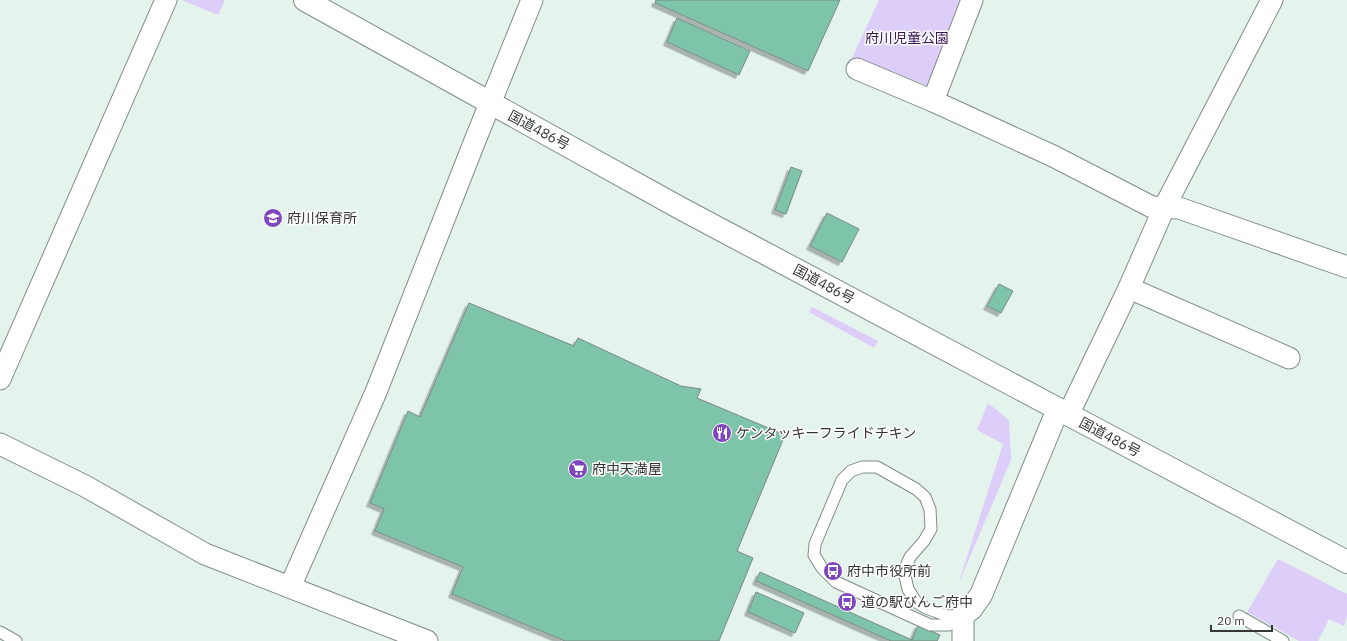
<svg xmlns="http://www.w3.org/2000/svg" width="1347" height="641" viewBox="0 0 1347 641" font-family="'IBM Plex Sans','Noto Sans JP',sans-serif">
	<defs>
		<filter id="shadow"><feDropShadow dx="-3.5" dy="3.5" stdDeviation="0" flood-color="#0004"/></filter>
	</defs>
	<rect width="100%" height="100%" fill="#e5f3ed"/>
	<g fill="#ddcdf9">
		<polygon points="182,0 225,0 218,15"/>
		<polygon points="879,0 962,0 929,86 852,58"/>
		<polygon points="812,307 878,341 874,348 809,312"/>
		<polygon points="988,403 1009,420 1011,460 958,585 1003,444 977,430"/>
		<polygon points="1278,559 1347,594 1347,616 1344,626 1329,619 1318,641 1299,641 1247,612"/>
	</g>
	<g fill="#7ec4a8" stroke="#7c8983" filter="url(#shadow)">
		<polygon points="656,0 840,0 808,71 655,3"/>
		<polygon points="677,18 750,51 739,75 667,42"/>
		<polygon points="791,167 802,171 786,214 775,210"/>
		<polygon points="827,213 859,229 842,262 810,246"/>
		<polygon points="999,284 1013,291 1001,313 987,306"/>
		<polygon points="469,303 574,346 578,338 681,386 701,389 697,398 785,435 737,551 753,558 719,641 565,641 452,594 463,567 375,531 384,509 370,503 408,411 420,417"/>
		<polygon points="760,572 912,640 918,625 940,635 937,641 891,641 756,581"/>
		<polygon points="756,592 804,613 795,633 748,612"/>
	</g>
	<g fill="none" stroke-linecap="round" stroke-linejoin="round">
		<defs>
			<g id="service">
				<polygon points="862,467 877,467 916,489 925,497 930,509 931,529 924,541 910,557 906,566 905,576 908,589 916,602 926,608 948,616 963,615 949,625 930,625 836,582 822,568 814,555 815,544 842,480 851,471"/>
				<polyline points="1239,616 1283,641"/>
				<polyline points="0,632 16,641"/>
			</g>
			<g id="minor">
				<polyline points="857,69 933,101 972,0"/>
				<polyline points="933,101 1053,156 1152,207 1179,208 1347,267"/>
				<polyline points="1129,288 1289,358"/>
				<polyline points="0,379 166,0"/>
				<polyline points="1068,415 1129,288 1164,208 1272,0"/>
				<polyline points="0,444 85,486 205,554 427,641"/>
				<polyline points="290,587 376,392 476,138 532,0"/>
				<polyline points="963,615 963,641"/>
			</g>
			<polyline id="tertiary" points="963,615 971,609 981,595 1058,409"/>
			<polyline id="trunk" points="305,0 680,208 1058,409 1347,562"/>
		</defs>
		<use href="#service" stroke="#808d87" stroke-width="13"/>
		<use href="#minor" stroke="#808d87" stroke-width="23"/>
		<use href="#tertiary" stroke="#808d87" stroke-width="24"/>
		<use href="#trunk" stroke="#808d87" stroke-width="24"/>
		<use href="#service" stroke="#fff" stroke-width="11"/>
		<use href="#minor" stroke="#fff" stroke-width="21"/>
		<use href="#tertiary" stroke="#fff" stroke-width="22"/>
		<use href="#trunk" stroke="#fff" stroke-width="22"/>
	</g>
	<defs>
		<symbol id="school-disc" viewBox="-11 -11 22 22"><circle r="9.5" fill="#7f47be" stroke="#fff"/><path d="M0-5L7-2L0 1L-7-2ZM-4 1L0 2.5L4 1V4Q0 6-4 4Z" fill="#fff"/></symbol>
		<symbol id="restaurant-disc" viewBox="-11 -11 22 22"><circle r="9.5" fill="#7f47be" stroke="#fff"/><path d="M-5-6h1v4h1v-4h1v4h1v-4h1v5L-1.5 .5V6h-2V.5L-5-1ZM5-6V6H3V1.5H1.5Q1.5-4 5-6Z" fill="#fff"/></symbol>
		<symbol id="supermarket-disc" viewBox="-11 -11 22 22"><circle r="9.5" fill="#7f47be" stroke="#fff"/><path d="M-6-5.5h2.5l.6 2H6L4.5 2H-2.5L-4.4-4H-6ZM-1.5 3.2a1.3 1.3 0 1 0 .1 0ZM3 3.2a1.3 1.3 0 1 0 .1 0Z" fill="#fff"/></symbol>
		<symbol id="bus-disc" viewBox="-11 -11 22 22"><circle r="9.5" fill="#7f47be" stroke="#fff"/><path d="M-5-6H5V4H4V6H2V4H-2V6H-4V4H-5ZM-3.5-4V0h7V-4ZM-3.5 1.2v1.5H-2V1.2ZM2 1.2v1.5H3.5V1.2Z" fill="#fff"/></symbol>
	</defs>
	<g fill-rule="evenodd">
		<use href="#school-disc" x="262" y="207" width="22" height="22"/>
		<use href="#restaurant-disc" x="711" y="422" width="22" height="22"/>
		<use href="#supermarket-disc" x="567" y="458" width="22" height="22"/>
		<use href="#bus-disc" x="822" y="560" width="22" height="22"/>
		<use href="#bus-disc" x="836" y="591" width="22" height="22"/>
	</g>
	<g text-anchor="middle" stroke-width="3" stroke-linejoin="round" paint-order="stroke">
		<g font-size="14" fill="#351556" stroke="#fff">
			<text x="907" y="43">府川児童公園</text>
		</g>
		<g font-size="14" fill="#323735" stroke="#fff">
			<text transform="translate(539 130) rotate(28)" y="5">国道486号</text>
			<text transform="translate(824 284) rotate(28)" y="5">国道486号</text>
			<text transform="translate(1110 437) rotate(28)" y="5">国道486号</text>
		</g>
		<g font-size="14" fill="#323735" stroke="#fff" text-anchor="start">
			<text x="287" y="223">府川保育所</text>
			<text x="736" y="438">ケンタッキーフライドチキン</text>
			<text x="592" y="474">府中天満屋</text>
			<text x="847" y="576">府中市役所前</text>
			<text x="861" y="607">道の駅びんご府中</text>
		</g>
	</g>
	<path d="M1211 625v6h61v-6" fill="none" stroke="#323735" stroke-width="2"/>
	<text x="1217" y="625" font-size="12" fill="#323735" stroke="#ffffff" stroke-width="3" paint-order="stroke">20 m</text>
</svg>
